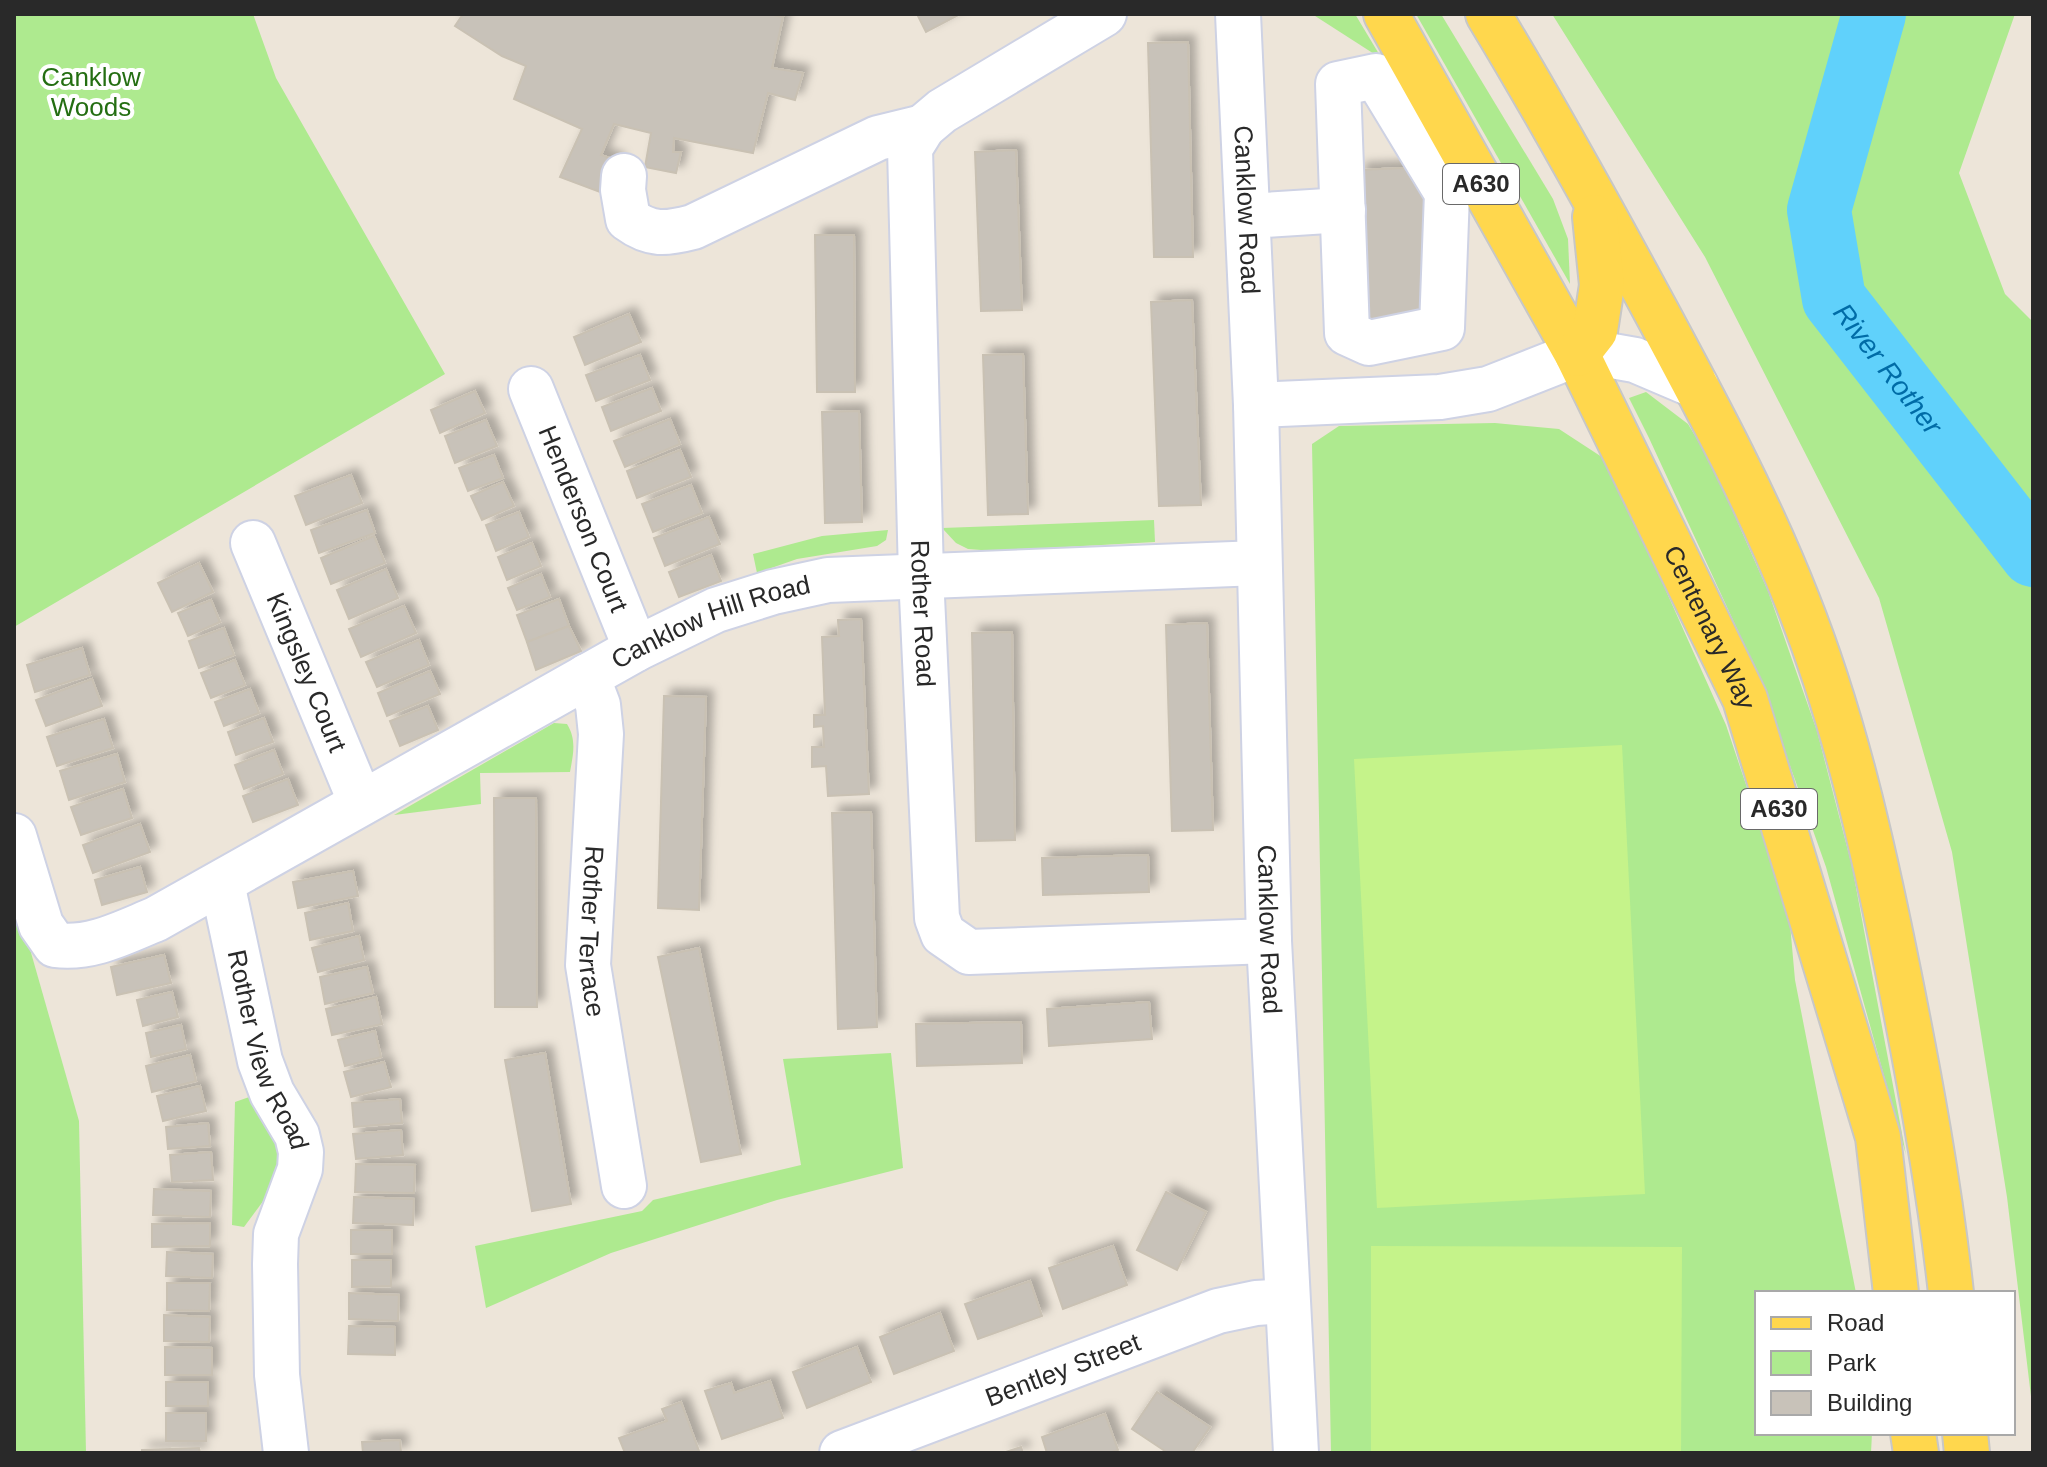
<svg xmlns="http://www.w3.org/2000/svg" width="2047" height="1467" viewBox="0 0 2047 1467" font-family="Arial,sans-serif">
	<defs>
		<filter id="shadow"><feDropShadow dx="7" dy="-7" stdDeviation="4" flood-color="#0004"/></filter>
	</defs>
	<rect width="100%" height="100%" fill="#ede5d9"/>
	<g fill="#aeea8f">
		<polygon points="14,14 253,14 276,78 445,374 14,627"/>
		<polygon points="1312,14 1355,14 1382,59"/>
		<polygon points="1416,14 1441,14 1553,199 1568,239 1570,284"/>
		<polygon points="1552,14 2015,14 1959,173 2005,294 2033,322 2033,1413 2007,1197 1952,852 1879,598 1705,257"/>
		<polygon points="1646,392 1688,424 1712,464 1768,591 1817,731 1852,866 1906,1155 1826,867 1756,670 1649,438 1629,398"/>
		<polygon points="1495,423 1559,429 1608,461 1726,725 1789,913 1795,980 1856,1293 1757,1293 1757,1433 1872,1433 1871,1453 1331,1453 1312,444 1339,426"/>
		<polygon points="1154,520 1155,542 995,551 968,549 956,543 942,528"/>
		<polygon points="888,530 886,540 877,546 797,559 757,573 753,554 822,536"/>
		<path d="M554 723 567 724C577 740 573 755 570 772L480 773 481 804 394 815Z"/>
		<polygon points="14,893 79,1121 86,1453 14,1453"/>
		<polygon points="891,1053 903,1168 777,1200 611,1253 486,1308 475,1246 642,1211 653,1200 801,1165 783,1059"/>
		<polygon points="252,1096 287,1151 275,1185 244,1227 232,1225 235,1102"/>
	</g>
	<g fill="#c5f38a">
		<polygon points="1622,745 1645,1194 1377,1208 1354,759"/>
		<polygon points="1371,1246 1682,1247 1681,1453 1371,1453"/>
	</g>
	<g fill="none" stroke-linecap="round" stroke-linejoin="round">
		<path stroke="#60d1fb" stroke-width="64" id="s1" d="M1874 14 1819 210 1834 299 2033 555"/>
	</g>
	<g fill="#c8c2b9" stroke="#c9c1b3" stroke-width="2" filter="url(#shadow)">
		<polygon points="463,14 769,14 783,17 772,68 803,73 795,100 768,93 753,153 674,138 673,152 681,152 676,173 645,167 651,133 614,124 601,155 618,161 608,195 560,177 582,129 514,99 526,66 502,56 455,26"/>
		<polygon points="917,14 960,14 926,32"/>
		<polygon points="1188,42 1193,257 1154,257 1148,43"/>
		<polygon points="1016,150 1022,310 981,311 975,152"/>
		<polygon points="1426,167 1431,321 1365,324 1359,170"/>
		<polygon points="815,235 854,235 855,392 817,392"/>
		<polygon points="1192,300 1201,505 1159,506 1151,302"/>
		<polygon points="629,314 641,342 585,365 574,337"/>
		<polygon points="1023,354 1028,514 988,515 983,355"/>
		<polygon points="640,355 650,380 596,401 586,375"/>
		<polygon points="652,388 661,411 611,431 602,407"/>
		<polygon points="475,391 485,413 440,433 431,410"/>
		<polygon points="859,411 862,522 825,523 822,412"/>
		<polygon points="670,419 680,444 625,467 614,441"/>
		<polygon points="486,420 497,446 455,463 445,436"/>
		<polygon points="680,450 691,477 637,498 627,471"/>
		<polygon points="494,455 503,478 468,491 459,468"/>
		<polygon points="351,475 362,503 306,525 295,496"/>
		<polygon points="503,482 514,506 482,520 471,496"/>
		<polygon points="691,485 702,513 653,532 642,504"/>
		<polygon points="367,510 375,533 319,553 311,530"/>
		<polygon points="519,512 529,537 496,551 486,525"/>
		<polygon points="709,517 720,544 665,566 654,538"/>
		<polygon points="374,536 385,563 331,584 321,558"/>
		<polygon points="532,543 541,566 507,580 498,557"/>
		<polygon points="711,555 721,581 679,597 669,572"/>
		<polygon points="199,563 213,592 172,612 158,583"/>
		<polygon points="386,569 398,598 349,619 337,590"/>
		<polygon points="541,574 550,597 517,610 508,588"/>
		<polygon points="559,599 569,626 527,642 517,615"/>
		<polygon points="211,600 220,622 188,636 178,613"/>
		<polygon points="404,606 416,633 361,657 349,629"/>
		<polygon points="861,619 869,794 828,796 826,766 812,767 812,747 824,747 823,726 814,727 814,715 825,715 822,637 839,636 838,620"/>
		<polygon points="1207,623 1213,830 1172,831 1166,625"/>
		<polygon points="569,626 581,651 536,670 527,642"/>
		<polygon points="224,628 234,655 199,668 189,641"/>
		<polygon points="1012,632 1015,840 976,841 972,633"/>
		<polygon points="419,640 429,665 377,687 366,662"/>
		<polygon points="82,648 90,675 35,692 27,665"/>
		<polygon points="235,660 245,685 211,698 201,673"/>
		<polygon points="430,671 440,694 387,716 378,693"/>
		<polygon points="92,679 102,706 46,726 36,700"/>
		<polygon points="250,689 259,713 224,726 215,702"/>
		<polygon points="664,696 706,697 699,910 658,908"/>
		<polygon points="428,706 438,730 400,746 390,721"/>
		<polygon points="264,718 273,742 236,755 228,732"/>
		<polygon points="104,719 113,748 57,766 47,737"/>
		<polygon points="274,750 283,774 244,789 235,765"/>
		<polygon points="117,754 125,782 69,800 60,771"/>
		<polygon points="288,779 298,805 253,822 243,796"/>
		<polygon points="123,789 132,818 81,835 71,807"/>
		<polygon points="494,798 536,798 537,1007 495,1007"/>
		<polygon points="871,812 877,1027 838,1029 832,813"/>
		<polygon points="140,824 150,852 93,873 83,845"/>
		<polygon points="1148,855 1149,892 1043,895 1042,858"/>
		<polygon points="140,867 147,892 102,905 95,880"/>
		<polygon points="353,871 358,896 298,908 293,882"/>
		<polygon points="348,903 353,931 310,940 305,913"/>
		<polygon points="359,936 364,960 318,972 312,948"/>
		<polygon points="699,948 741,1154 701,1162 658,957"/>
		<polygon points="164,955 171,983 117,995 111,967"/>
		<polygon points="367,967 373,993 325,1004 320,977"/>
		<polygon points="172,992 178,1017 143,1026 137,1000"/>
		<polygon points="376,997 382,1024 332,1035 326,1009"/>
		<polygon points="1149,1002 1152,1039 1049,1046 1047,1009"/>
		<polygon points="1021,1022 1022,1063 917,1066 916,1024"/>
		<polygon points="181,1025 186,1049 151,1057 146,1033"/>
		<polygon points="375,1031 381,1057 345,1066 338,1040"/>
		<polygon points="545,1053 571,1204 532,1211 505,1060"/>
		<polygon points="190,1055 196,1081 152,1092 146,1066"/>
		<polygon points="384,1062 391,1087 351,1097 344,1072"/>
		<polygon points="200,1086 206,1111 163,1121 157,1096"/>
		<polygon points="400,1099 402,1123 354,1127 352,1103"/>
		<polygon points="208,1123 210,1146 168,1149 166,1127"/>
		<polygon points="401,1130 403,1155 356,1159 353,1134"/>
		<polygon points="211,1152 213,1180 172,1182 170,1155"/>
		<polygon points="356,1164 415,1165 414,1193 355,1192"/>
		<polygon points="154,1189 211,1191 210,1217 153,1215"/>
		<polygon points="1166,1192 1206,1212 1177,1270 1137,1250"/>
		<polygon points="354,1197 414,1199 413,1225 353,1223"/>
		<polygon points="210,1223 210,1246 152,1247 152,1224"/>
		<rect x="351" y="1230" width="41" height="24"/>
		<polygon points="1113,1246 1127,1285 1063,1309 1049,1268"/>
		<polygon points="167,1252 213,1254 212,1278 166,1276"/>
		<polygon points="352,1260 391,1260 391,1286 352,1287"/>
		<polygon points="1030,1281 1042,1316 978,1339 965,1304"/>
		<polygon points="167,1283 210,1283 209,1311 167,1310"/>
		<polygon points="349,1293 399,1295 398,1321 349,1319"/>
		<polygon points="940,1313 954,1351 894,1374 880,1337"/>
		<polygon points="164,1315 210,1317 209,1342 164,1341"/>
		<polygon points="349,1326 395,1327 395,1355 348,1354"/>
		<polygon points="165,1347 212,1348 212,1375 165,1375"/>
		<polygon points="857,1347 871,1382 807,1408 793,1372"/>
		<polygon points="770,1381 783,1418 722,1439 705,1391 731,1383 734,1393"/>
		<rect x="166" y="1382" width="42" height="24"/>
		<polygon points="1157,1392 1210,1427 1192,1453 1168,1453 1132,1429"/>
		<polygon points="681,1402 699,1451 625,1453 619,1438 667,1421 662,1409"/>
		<rect x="166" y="1413" width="40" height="28"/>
		<polygon points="1105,1414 1118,1450 1109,1453 1047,1453 1042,1437"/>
		<polygon points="400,1440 401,1453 363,1453 362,1442"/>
		<polygon points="1021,1447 1023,1453 1003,1453"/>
		<polygon points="199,1448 200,1453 142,1453 142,1450"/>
	</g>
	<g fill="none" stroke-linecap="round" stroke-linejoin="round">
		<defs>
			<g id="minor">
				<path id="s2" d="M1104 14 942 111 923 127 910 148 921 575 937 918 943 934 969 952 1269 941"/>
				<path id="s3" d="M1238 14 1256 405 1269 941 1296 1453"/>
				<polygon points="1376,76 1447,193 1442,328 1369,343 1347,333 1338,84"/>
				<path d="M624 176 623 190 628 219C651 236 666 234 693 227L878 138 923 127"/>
				<polyline points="1248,216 1343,210"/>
				<path id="s4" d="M531 389 636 649"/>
				<polyline points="1256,405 1440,397 1488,389 1577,354 1601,354 1635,360 1696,386"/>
				<path id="s5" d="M253 543 361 803"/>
				<path id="s6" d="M587 676 598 705 601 734 588 965 624 1186"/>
				<path id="s7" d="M14 836 41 925 55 945C91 950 124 932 156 919L636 649 716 610 773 592 828 580 1259 563"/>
				<path id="s8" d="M222 883 260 1061 272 1093 297 1135 301 1152 300 1169 276 1234 275 1264 277 1375 286 1453"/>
				<path id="s9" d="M842 1453 1218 1311 1256 1303 1286 1301"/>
			</g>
			<g id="major">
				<path id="s10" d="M1386 14 1577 354 1745 699 1878 1137 1896 1293"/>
				<path d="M1488 14C1548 113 1603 213 1658 315 1708 408 1758 501 1797 600 1844 718 1872 842 1897 966 1919 1075 1939 1183 1951 1293"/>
				<polyline points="1577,354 1595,331 1602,285 1595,217"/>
				<polyline points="1913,1433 1916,1453"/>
				<polyline points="1965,1433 1967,1453"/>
			</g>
		</defs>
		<use href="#minor" stroke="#ced2e4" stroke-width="48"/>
		<use href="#major" stroke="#c7c7c7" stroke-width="48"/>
		<use href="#minor" stroke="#fff" stroke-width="44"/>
		<use href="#major" stroke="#ffd74d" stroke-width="44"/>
	</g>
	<g text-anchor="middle" stroke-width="8" stroke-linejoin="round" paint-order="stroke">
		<g fill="#fff" stroke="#696969" stroke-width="2">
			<rect x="1443" y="164" width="76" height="40" rx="6"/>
			<rect x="1741" y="789" width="76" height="40" rx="6"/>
		</g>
		<g font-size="24" font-weight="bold" fill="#292929">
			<text x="1481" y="192">A630</text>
			<text x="1779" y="817">A630</text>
		</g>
		<g font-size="26" fill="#246e12" stroke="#fff">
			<text x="91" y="86">Canklow<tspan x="91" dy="30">Woods</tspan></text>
		</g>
		<g font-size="26" fill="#292929" stroke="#fff">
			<text dy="9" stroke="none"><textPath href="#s3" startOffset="196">Canklow Road</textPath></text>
			<text dy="9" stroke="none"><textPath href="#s4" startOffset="140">Henderson Court</textPath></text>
			<text dy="9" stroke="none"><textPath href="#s2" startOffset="704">Rother Road</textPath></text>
			<text dy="9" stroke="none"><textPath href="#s7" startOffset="854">Canklow Hill Road</textPath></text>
			<text dy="9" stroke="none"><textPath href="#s10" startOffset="694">Centenary Way</textPath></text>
			<text dy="9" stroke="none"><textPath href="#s5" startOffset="140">Kingsley Court</textPath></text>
			<text dy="9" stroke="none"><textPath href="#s3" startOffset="916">Canklow Road</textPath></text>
			<text dy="9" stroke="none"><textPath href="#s6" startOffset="258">Rother Terrace</textPath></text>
			<text dy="9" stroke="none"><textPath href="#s8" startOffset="174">Rother View Road</textPath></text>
			<text dy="9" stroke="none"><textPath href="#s9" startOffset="236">Bentley Street</textPath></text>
		</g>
		<g font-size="28" font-style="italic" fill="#006ca7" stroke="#fff">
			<text dy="10" stroke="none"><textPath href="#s1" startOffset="382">River Rother</textPath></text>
		</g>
	</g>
	<rect width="2047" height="1467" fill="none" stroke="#292929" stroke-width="32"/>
	<rect x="1755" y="1291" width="260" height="144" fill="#ffffff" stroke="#a9a9a9" stroke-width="2"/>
	<rect x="1771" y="1317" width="40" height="12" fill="#ffd74d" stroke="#a9a9a9" stroke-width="2"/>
	<text x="1827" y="1331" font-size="24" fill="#292929">Road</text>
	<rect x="1771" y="1351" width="40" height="24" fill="#aeea8f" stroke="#a9a9a9" stroke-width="2"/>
	<text x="1827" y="1371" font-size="24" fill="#292929">Park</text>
	<rect x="1771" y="1391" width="40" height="24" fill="#c8c2b9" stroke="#a9a9a9" stroke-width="2"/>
	<text x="1827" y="1411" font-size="24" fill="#292929">Building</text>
</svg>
